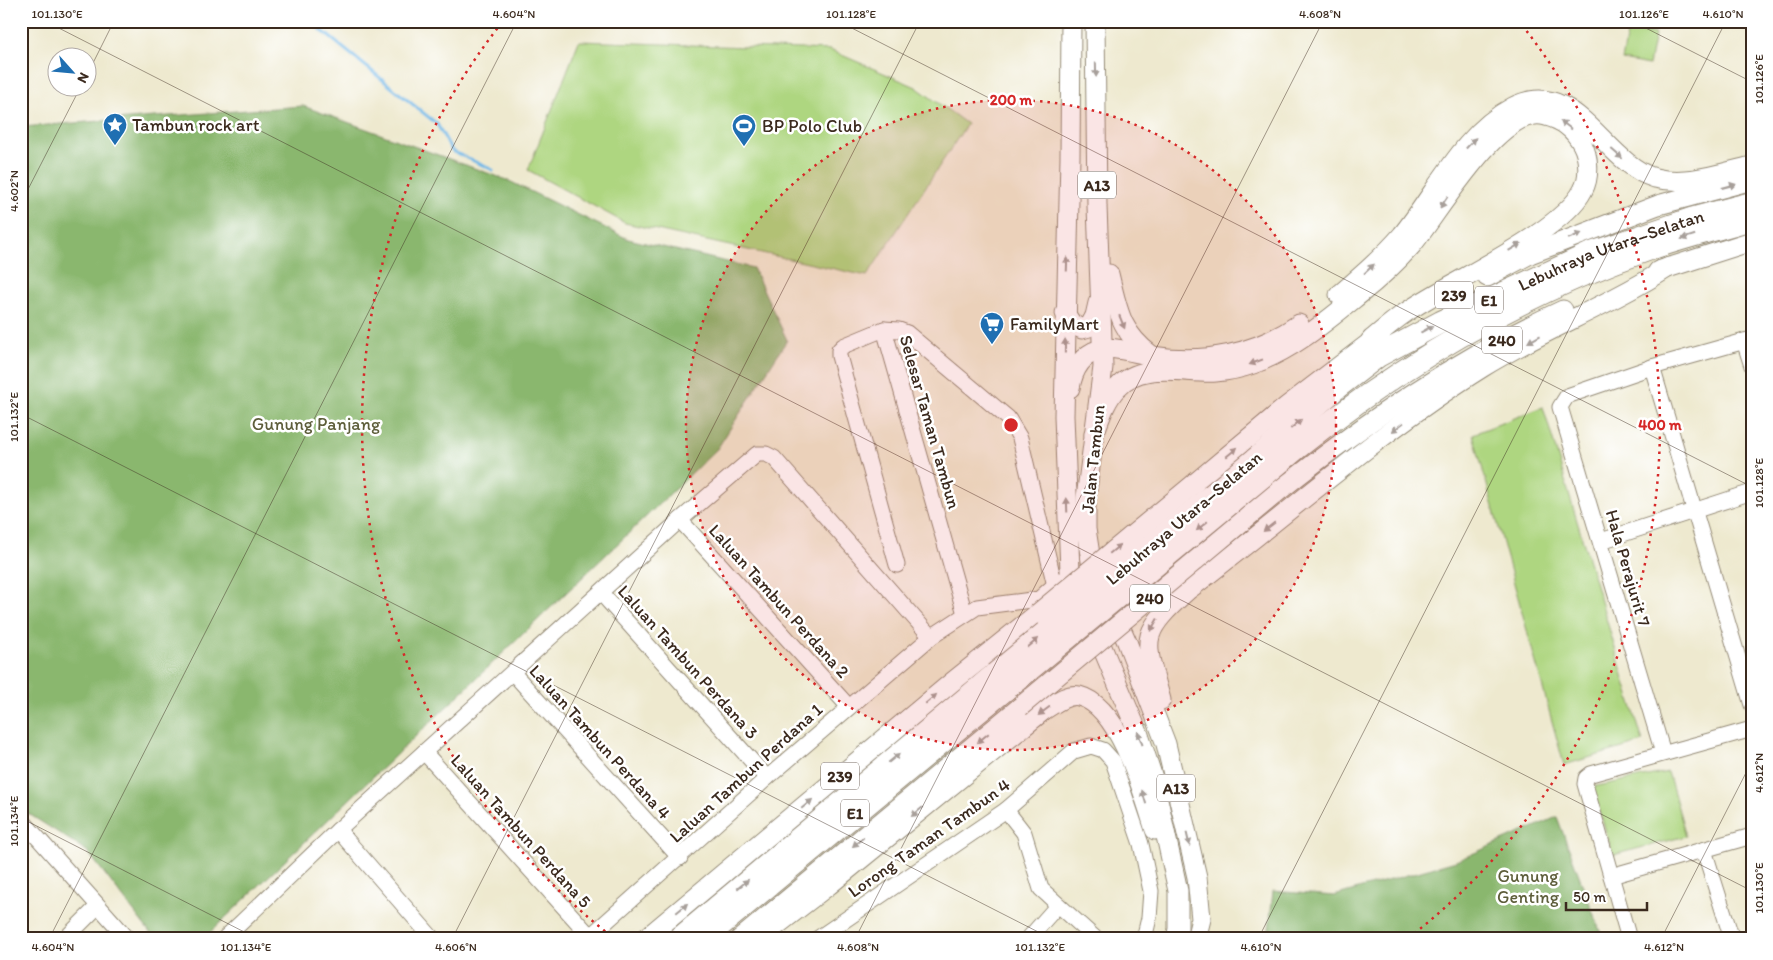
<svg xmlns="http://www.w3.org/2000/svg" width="1773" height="960" viewBox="0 0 1773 960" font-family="Itim,sans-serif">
	<rect width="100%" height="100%" fill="#fff"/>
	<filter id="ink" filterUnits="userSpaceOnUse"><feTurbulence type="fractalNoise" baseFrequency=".02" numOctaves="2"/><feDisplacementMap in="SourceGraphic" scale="10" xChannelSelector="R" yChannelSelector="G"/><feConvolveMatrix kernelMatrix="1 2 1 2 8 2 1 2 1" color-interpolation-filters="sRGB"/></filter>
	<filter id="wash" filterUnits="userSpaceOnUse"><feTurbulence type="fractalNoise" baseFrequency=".0096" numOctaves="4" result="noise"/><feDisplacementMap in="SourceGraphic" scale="20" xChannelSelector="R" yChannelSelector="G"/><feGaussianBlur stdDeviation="1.12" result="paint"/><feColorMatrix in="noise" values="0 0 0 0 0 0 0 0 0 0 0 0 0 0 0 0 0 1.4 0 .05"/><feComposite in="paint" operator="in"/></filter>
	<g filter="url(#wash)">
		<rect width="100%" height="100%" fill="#eee9cf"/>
		<g fill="#aed680" stroke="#74804f">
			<polygon points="1628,29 1655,34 1649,65 1622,60"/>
			<polygon points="579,41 830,50 916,87 967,124 867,276 625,223 528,170"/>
			<polygon points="1543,407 1643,742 1564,765 1473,434"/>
			<polygon points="1668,772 1686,836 1613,855 1592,787"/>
		</g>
		<g fill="#8ab76e" stroke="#627046">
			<polygon points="303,106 507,180 628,239 753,268 787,340 717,449 203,939 155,939 87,851 21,809 21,127"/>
			<polygon points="1557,817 1603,939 1268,939 1273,891 1334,896 1456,861"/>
		</g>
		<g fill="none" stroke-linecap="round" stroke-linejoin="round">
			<polyline stroke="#70b8e8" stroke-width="3" points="310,21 437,124 452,151 493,170"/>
		</g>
	</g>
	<g filter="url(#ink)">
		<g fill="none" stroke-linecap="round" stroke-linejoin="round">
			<defs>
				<g id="minor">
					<polyline points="884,329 843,346 839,350 839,356 897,565"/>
					<polyline points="1744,341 1752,366"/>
					<polyline points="1652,367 1752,705"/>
					<polyline points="680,520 849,707"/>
					<polyline points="1601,541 1752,492"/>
					<polyline points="601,593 767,778"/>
					<polyline points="965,614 884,329 899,330 907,333 1008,418 1020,438 1055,586"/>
					<polyline points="513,673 680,858"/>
					<polyline points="424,752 590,936"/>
					<polyline points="1663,753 1560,407 1567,396 1652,367 1752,339"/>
					<polyline points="1006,810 1024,833 1041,889 1096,939"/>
					<polyline points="21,819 128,939"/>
					<polyline points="338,830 433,939"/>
					<polyline points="1704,850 1732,939"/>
					<polyline points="1611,876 1752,836"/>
					<polyline points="65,939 98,906"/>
					<polyline points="224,939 338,830 680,520 757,454 766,454 774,458 931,637"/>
					<polyline points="587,939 767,778 931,637 977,607 1039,599 1060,580"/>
					<polyline points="817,939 1006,810 1074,751 1091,746 1103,750 1113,761 1141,844 1151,891 1149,918 1144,939"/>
					<polyline points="1028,939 1058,905"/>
					<polyline points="1629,939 1585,784 1586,778 1591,774 1752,729"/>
				</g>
				<g id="major">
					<polyline points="1071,21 1070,157 1064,416 1070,571 1139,735 1154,781 1178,891 1178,929 1176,939"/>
					<polyline points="1095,21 1097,206 1103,367 1086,498 1086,529 1091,561 1127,642 1166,744 1197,877 1201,919 1196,939"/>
					<polyline points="1658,271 1752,241"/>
					<path d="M1109 274C1118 310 1120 332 1151 355"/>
					<polyline points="1487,277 1530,254 1658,205 1752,180"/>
					<path d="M1339 295C1361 276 1383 257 1402 235 1437 192 1462 134 1513 107 1576 75 1603 163 1655 178 1687 186 1721 173 1752 166"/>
					<polyline points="1065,313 1072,324 1082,329 1089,327 1095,316 1098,303"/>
					<path d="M1070 388C1073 370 1082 354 1101 349 1112 346 1141 354 1153 356 1205 364 1256 354 1299 324"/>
					<path d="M1094 434C1100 419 1105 401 1117 388 1141 360 1184 374 1216 372 1228 371 1242 368 1253 364 1293 350 1328 320 1360 294 1379 279 1396 263 1412 245 1437 216 1501 102 1546 116 1563 120 1574 129 1582 144 1589 157 1590 177 1583 190 1562 233 1447 283 1405 313 1393 321 1382 331 1371 340"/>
					<polyline points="1195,483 1287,406 1381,334"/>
					<path d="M1280 490C1368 420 1460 357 1563 310"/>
					<path d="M1161 700C1144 638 1138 635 1188 590 1285 516 1379 432 1483 367 1543 330 1610 305 1669 267"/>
					<polyline points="645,939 951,683 1037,614"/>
					<polyline points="740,939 1020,707"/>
					<path d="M759 939 829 885 1044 710C1054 704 1067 693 1079 696 1120 706 1144 795 1155 830"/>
				</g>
				<g id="highway">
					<path id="s1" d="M1259 456 1339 386 1378 356 1441 322 1589 254 1691 219 1752 203"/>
					<path d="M1267 473C1380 377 1509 298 1650 249 1683 237 1718 229 1752 219"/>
					<polyline points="679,939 995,674"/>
					<polyline points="704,939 1006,689"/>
				</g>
			</defs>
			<use href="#minor" stroke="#948a76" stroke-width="17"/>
			<use href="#major" stroke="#948a76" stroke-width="21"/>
			<use href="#highway" stroke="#948a76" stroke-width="24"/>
			<use href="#minor" stroke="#fff" stroke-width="15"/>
			<use href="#major" stroke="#fff" stroke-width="19"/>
			<use href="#highway" stroke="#fff" stroke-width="22"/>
			<defs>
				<g id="major-bridge">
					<polyline points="1037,614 1195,483"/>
					<polyline points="1020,707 1280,490"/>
				</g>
				<g id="highway-bridge">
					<polyline points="995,674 1259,456"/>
					<polyline points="1006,689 1267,473"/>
				</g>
			</defs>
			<use href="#major-bridge" stroke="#948a76" stroke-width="21" stroke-linecap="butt"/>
			<use href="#highway-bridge" stroke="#948a76" stroke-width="24" stroke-linecap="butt"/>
			<use href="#major-bridge" stroke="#fff" stroke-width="19"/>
			<use href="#highway-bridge" stroke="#fff" stroke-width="22"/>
		</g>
		<defs><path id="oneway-solid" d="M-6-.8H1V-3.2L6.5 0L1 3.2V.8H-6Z" transform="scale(1.25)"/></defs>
		<g fill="#a79f9a">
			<use href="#oneway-solid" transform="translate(1096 70) rotate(89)"/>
			<use href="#oneway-solid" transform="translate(1566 125) rotate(-143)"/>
			<use href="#oneway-solid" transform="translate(1471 143) rotate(-47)"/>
			<use href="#oneway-solid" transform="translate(1617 154) rotate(41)"/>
			<use href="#oneway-solid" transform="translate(1729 186) rotate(-15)"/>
			<use href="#oneway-solid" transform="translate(1444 202) rotate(123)"/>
			<use href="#oneway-solid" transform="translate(1575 236) rotate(-22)"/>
			<use href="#oneway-solid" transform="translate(1688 237) rotate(163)"/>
			<use href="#oneway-solid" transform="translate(1515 247) rotate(-31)"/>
			<use href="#oneway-solid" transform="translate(1067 264) rotate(-88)"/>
			<use href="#oneway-solid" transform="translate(1369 269) rotate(-43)"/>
			<use href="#oneway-solid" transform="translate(1122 322) rotate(68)"/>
			<use href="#oneway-solid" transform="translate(1427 329) rotate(-29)"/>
			<use href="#oneway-solid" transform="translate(1534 339) rotate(151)"/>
			<use href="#oneway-solid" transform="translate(1065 346) rotate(-89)"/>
			<use href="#oneway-solid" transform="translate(1256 362) rotate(159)"/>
			<use href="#oneway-solid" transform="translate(1296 424) rotate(-41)"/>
			<use href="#oneway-solid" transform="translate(1398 427) rotate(142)"/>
			<use href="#oneway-solid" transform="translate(1232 452) rotate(-40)"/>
			<use href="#oneway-solid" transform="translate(1067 505) rotate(-92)"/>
			<use href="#oneway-solid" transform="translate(1202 526) rotate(140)"/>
			<use href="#oneway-solid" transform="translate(1269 527) rotate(142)"/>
			<use href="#oneway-solid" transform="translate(1115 549) rotate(-40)"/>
			<use href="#oneway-solid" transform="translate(1154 625) rotate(121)"/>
			<use href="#oneway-solid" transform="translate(1033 643) rotate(-40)"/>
			<use href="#oneway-solid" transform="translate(931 699) rotate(-40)"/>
			<use href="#oneway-solid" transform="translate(1044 711) rotate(143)"/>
			<use href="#oneway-solid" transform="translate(983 738) rotate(140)"/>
			<use href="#oneway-solid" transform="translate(1140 738) rotate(-110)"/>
			<use href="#oneway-solid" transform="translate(894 758) rotate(-40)"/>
			<use href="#oneway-solid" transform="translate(1144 797) rotate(-107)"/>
			<use href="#oneway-solid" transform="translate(807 804) rotate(-40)"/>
			<use href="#oneway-solid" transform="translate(917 812) rotate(141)"/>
			<use href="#oneway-solid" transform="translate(1188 839) rotate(77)"/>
			<use href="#oneway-solid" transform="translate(858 842) rotate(140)"/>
			<use href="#oneway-solid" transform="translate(743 884) rotate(-40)"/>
			<use href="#oneway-solid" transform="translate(682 908) rotate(-40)"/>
		</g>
	</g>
	<path fill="none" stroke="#3b2a1e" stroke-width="1" stroke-opacity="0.45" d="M45 21 1752 891M838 21 1752 487M1632 21 1752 82M88 73 114 21M21 203 80 88M21 414 1052 939M21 818 258 939M49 939 517 21M452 939 920 21M855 939 1323 21M1258 939 1726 21M1661 939 1752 761"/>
	<circle cx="1011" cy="425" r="325" fill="#d62828" fill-opacity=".12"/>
	<g fill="none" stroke="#d62828" stroke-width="2.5" stroke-dasharray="2.5 5">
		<circle cx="1011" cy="425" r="325"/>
		<path d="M611 936A649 649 0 0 1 500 25M1522 25A649 649 0 0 1 1411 936"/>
	</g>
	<defs>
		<symbol id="sight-pin" viewBox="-11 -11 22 30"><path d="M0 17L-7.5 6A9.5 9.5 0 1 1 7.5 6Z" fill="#1f6fb2" stroke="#fff"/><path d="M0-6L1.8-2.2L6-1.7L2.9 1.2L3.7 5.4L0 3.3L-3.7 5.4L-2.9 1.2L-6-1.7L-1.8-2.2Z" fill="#fff"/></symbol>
		<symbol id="stadium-pin" viewBox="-11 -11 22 30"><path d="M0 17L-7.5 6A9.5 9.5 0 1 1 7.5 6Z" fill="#1f6fb2" stroke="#fff"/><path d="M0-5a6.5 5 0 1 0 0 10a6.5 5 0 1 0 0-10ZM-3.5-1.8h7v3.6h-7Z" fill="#fff"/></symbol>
		<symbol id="supermarket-pin" viewBox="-11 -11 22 30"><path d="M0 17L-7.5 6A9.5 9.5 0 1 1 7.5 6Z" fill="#1f6fb2" stroke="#fff"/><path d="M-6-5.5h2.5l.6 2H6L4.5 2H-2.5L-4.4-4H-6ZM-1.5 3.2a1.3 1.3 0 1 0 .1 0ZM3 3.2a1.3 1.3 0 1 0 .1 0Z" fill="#fff"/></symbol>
	</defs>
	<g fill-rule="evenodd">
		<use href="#sight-pin" x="101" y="111" width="28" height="38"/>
		<use href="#stadium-pin" x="730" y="112" width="28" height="38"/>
		<use href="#supermarket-pin" x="978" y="310" width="28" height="38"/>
	</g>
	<g text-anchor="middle" stroke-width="5" stroke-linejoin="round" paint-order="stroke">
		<g fill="#fff" stroke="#766a62" stroke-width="1">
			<rect x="1078" y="171.5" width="38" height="27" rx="4"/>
			<rect x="1435" y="281.5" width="38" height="27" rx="4"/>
			<rect x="1475" y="286.5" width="28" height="27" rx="4"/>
			<rect x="1482" y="326.5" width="40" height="27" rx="4"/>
			<rect x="1130" y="584.5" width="40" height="27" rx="4"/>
			<rect x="821" y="762.5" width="38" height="27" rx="4"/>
			<rect x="1157" y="774.5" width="38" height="27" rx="4"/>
			<rect x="841" y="799.5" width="28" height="27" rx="4"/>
		</g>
		<g font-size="16" font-weight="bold" fill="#3b2a1e">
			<text x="1097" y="191">A13</text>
			<text x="1454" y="301">239</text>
			<text x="1489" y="306">E1</text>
			<text x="1502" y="346">240</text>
			<text x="1150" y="604">240</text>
			<text x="840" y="782">239</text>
			<text x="1176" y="794">A13</text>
			<text x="855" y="819">E1</text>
		</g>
		<g font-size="18" fill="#3b2a1e" stroke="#fff" text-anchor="start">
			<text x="132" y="131">Tambun rock art</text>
			<text x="762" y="132">BP Polo Club</text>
			<text x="1010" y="330">FamilyMart</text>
		</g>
		<g font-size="18" fill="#3b2a1e" stroke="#fff">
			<text dy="6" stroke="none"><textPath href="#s1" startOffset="412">Lebuhraya Utara–Selatan</textPath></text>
			<text transform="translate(930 422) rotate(74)" y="6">Selesar Taman Tambun</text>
			<text transform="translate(1093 459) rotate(-84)" y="6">Jalan Tambun</text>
			<text transform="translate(1184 518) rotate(-40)" y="6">Lebuhraya Utara–Selatan</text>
			<text transform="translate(1628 568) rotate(74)" y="6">Hala Perajurit 7</text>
			<text transform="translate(779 601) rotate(48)" y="6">Laluan Tambun Perdana 2</text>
			<text transform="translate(688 662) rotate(48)" y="6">Laluan Tambun Perdana 3</text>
			<text transform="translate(600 742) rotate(48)" y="6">Laluan Tambun Perdana 4</text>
			<text transform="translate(746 773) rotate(-42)" y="6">Laluan Tambun Perdana 1</text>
			<text transform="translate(521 831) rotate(48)" y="6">Laluan Tambun Perdana 5</text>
			<text transform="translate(929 838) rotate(-35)" y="6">Lorong Taman Tambun 4</text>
		</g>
		<g font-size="18" fill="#5e5e3b" stroke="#fff">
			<text x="316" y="430">Gunung Panjang</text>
			<text x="1528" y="882">Gunung<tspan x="1528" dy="21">Genting</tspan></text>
		</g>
	</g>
	<circle cx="1011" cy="425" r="8" fill="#d62828" stroke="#fff" stroke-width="2.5"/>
	<g font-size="15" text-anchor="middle" font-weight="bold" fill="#d62828" stroke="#fff" stroke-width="5" stroke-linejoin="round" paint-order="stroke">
		<text x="1011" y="105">200 m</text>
		<text x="1660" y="430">400 m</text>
	</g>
	<rect width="1773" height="960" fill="none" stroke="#fff" stroke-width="55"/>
	<g transform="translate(72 72) rotate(117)"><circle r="24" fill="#ffffff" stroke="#b1aaa5"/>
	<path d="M0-4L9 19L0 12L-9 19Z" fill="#1f6fb2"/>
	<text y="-8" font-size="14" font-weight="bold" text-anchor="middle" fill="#3b2a1e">N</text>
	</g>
	<path d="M1566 902v8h81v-8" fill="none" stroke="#3b2a1e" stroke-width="2.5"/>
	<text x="1573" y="902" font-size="15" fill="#3b2a1e" stroke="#ffffff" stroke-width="4" paint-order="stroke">50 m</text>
	<rect x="28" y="28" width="1718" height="904" fill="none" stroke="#3b2a1e" stroke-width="2"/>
	<g font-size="12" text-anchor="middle" fill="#3b2a1e">
		<text x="57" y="18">101.130°E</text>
		<text x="514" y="18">4.604°N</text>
		<text x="851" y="18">101.128°E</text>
		<text x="1320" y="18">4.608°N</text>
		<text x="1644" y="18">101.126°E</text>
		<text x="1723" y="18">4.610°N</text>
		<text transform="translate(1759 79) rotate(-90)" y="4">101.126°E</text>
		<text transform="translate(14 191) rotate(-90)" y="4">4.602°N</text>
		<text transform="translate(14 417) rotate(-90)" y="4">101.132°E</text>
		<text transform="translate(1759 483) rotate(-90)" y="4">101.128°E</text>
		<text transform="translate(1759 773) rotate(-90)" y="4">4.612°N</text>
		<text transform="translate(14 821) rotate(-90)" y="4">101.134°E</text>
		<text transform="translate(1759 888) rotate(-90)" y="4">101.130°E</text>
		<text x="53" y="951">4.604°N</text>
		<text x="246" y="951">101.134°E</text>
		<text x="456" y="951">4.606°N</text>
		<text x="858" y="951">4.608°N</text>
		<text x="1040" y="951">101.132°E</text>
		<text x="1261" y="951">4.610°N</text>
		<text x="1664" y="951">4.612°N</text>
	</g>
</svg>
